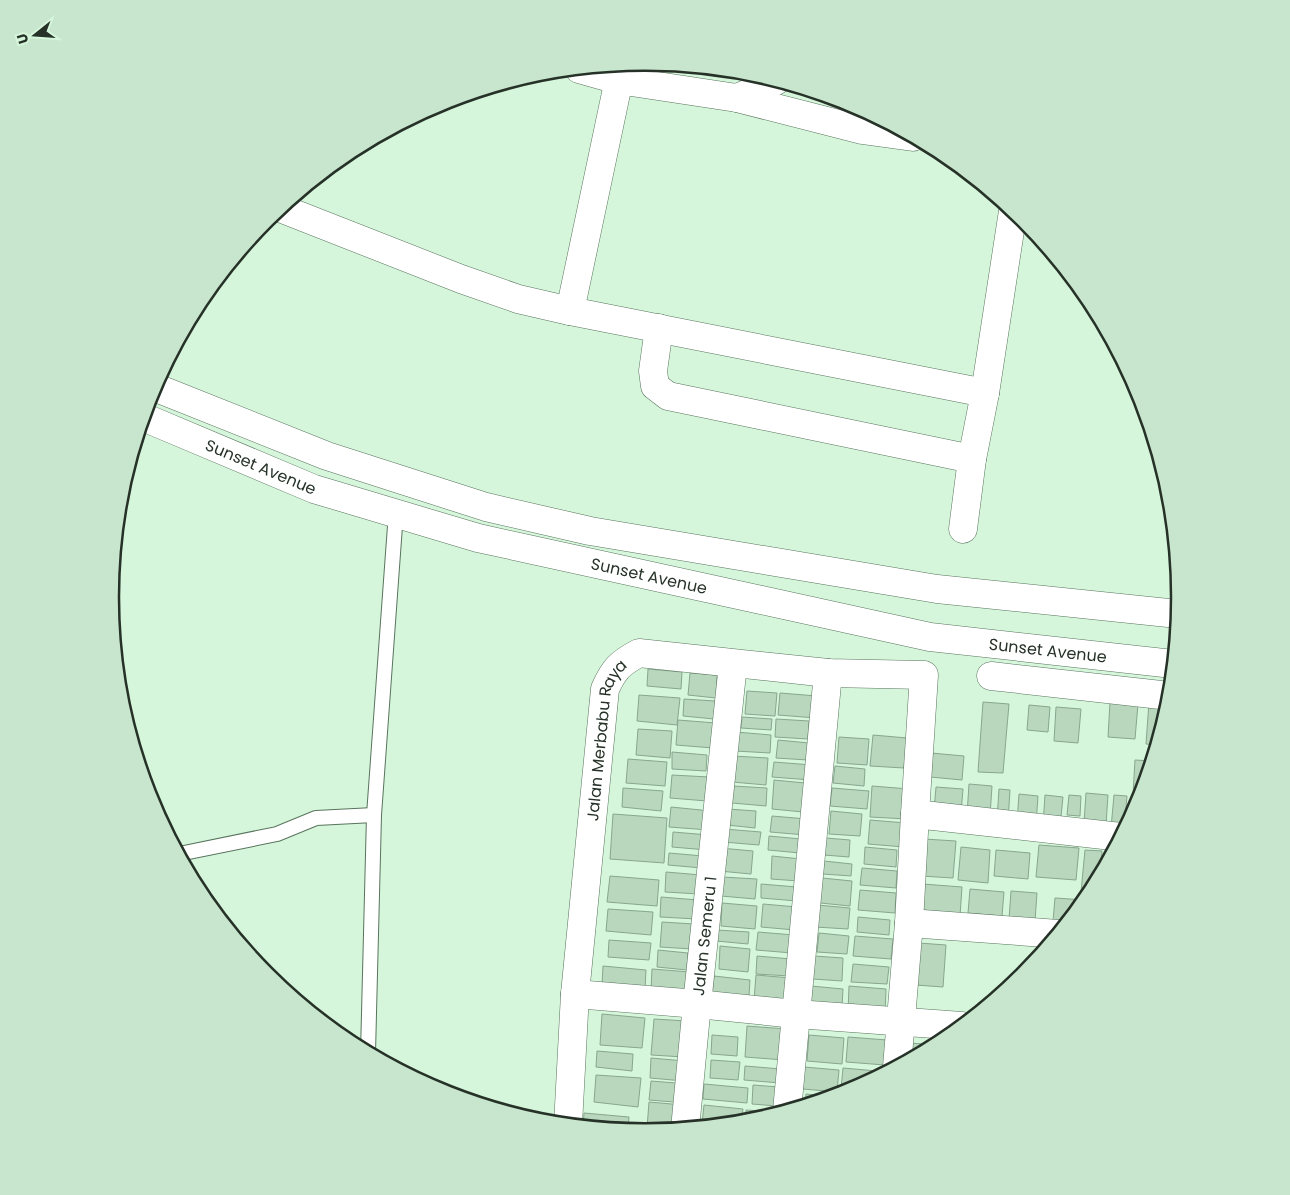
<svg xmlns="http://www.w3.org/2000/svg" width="1290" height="1195" viewBox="0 0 1290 1195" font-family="Poppins,sans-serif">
	<rect width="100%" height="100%" fill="#d6f6db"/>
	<g fill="#b8d7bd" stroke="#88a68d">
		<polygon points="648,669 682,672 681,689 647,686"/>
		<polygon points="690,673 717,675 716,698 688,695"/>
		<polygon points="747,691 777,693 775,716 745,714"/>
		<polygon points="780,693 817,696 816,718 778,715"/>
		<polygon points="639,695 680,698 677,725 637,721"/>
		<polygon points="684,699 715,701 714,719 683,716"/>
		<polygon points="983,702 1009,704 1003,773 978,772"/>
		<polygon points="1110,702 1138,704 1135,739 1108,737"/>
		<polygon points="1149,702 1169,704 1157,745 1146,744"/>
		<polygon points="1029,705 1050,707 1048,732 1027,730"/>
		<polygon points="1056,707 1081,709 1078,743 1054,741"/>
		<polygon points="742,717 772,719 771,730 741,728"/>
		<polygon points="776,719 809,721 808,739 775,737"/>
		<polygon points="678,720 716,723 713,748 676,745"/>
		<polygon points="638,729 672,731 670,758 636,755"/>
		<polygon points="736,732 771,735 770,753 735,751"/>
		<polygon points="873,735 907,738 904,768 870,766"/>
		<polygon points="839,737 869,739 867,765 837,763"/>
		<polygon points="778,740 809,743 808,760 776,758"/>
		<polygon points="672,752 707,755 706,771 672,769"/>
		<polygon points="931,753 964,756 962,780 930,777"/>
		<polygon points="733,756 768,758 766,785 732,782"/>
		<polygon points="628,759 667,762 665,786 626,783"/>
		<polygon points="1135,760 1152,761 1141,795 1133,795"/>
		<polygon points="774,762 812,765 811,780 772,777"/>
		<polygon points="835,766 865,769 864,786 833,783"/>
		<polygon points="672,775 709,777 707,801 670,798"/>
		<polygon points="774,780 805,783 803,812 772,809"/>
		<polygon points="969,784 992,786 990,816 967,815"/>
		<polygon points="733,786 767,788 766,806 732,803"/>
		<polygon points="872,786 909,789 907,819 870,817"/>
		<polygon points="936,787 963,789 961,813 934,811"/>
		<polygon points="623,788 663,791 661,811 622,807"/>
		<polygon points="832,788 869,791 867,809 830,806"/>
		<polygon points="999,789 1010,790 1008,821 997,820"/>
		<polygon points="1086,793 1108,795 1106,825 1084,823"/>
		<polygon points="1019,794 1038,796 1036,824 1017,822"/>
		<polygon points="1045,795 1063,797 1060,826 1043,825"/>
		<polygon points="1069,795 1081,796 1080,816 1067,815"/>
		<polygon points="1114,795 1127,796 1124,829 1111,828"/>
		<polygon points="1130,806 1137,807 1129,821"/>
		<polygon points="671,807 711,811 709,830 669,827"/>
		<polygon points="728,809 756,811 755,828 727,825"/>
		<polygon points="831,811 862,814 860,836 829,834"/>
		<polygon points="613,814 667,818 664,863 610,859"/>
		<polygon points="772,816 807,819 806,835 770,832"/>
		<polygon points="870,820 906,823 904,847 868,844"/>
		<polygon points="724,829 761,832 759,845 723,842"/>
		<polygon points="673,832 709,835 707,850 672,847"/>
		<polygon points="769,836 801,839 800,853 768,850"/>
		<polygon points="826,838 850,840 849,857 824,855"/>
		<polygon points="924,839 956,841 953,878 921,876"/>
		<polygon points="1039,845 1079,848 1076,880 1036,877"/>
		<polygon points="865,847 897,850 896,867 864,864"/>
		<polygon points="961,847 990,850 988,883 958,880"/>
		<polygon points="720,848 753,851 751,874 719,871"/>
		<polygon points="996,850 1030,853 1028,879 994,876"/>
		<polygon points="1085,850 1102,851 1100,876 1091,892 1081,892"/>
		<polygon points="669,853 703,856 702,868 668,865"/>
		<polygon points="772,856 801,859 799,881 771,879"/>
		<polygon points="824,861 852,864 851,876 823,874"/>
		<polygon points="862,868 897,871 896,888 860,885"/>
		<polygon points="666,872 701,875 699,894 665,892"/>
		<polygon points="610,876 659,880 657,906 607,902"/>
		<polygon points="722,877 757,879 755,899 721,896"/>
		<polygon points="822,878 852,881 850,906 820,903"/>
		<polygon points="761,884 797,887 797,901 761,898"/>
		<polygon points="923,884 962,887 960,916 921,913"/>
		<polygon points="970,889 1004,892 1002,916 968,913"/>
		<polygon points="860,890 896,893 895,913 858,910"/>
		<polygon points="1011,891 1037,893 1035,921 1009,919"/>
		<polygon points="661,897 698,900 697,919 660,917"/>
		<polygon points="1055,898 1085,900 1067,922 1053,921"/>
		<polygon points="722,903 757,906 755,929 721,926"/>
		<polygon points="763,904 797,907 795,930 761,927"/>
		<polygon points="817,905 850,908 848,929 815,927"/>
		<polygon points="608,909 653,912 651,935 606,931"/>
		<polygon points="858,917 890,920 889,935 857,932"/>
		<polygon points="662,922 694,924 692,949 660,947"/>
		<polygon points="717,930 749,932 748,944 716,941"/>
		<polygon points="758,932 794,935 792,953 756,950"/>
		<polygon points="819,933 849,936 847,954 817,952"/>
		<polygon points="855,936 893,939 891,959 853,956"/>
		<polygon points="609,940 651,943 649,960 608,957"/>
		<polygon points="919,943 946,945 943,987 916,985"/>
		<polygon points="720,946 750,949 748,972 719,969"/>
		<polygon points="658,950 688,953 687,970 657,967"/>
		<polygon points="757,956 791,959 790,976 756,974"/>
		<polygon points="814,956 843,958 842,981 813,979"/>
		<polygon points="853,964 889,967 887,984 851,982"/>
		<polygon points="603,966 646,970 645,989 602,985"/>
		<polygon points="652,969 690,972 689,993 651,990"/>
		<polygon points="756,975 791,978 789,1003 754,1000"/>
		<polygon points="714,976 750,980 749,996 712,993"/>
		<polygon points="811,986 843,989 842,1007 809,1005"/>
		<polygon points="849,986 886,989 885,1015 848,1012"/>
		<polygon points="602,1014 645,1018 642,1048 600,1045"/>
		<polygon points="654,1019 687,1021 684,1057 651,1055"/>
		<polygon points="747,1026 786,1029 784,1060 745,1057"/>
		<polygon points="712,1035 738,1037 737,1056 711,1054"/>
		<polygon points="809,1035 844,1038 842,1064 807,1061"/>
		<polygon points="848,1037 887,1040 885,1065 846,1062"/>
		<polygon points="910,1043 937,1045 909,1060"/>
		<polygon points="597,1051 633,1054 632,1071 596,1067"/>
		<polygon points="651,1058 685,1061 684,1081 650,1078"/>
		<polygon points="711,1060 740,1062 738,1080 710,1078"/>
		<polygon points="745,1066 781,1069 780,1083 744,1080"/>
		<polygon points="804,1067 839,1070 837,1092 803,1089"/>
		<polygon points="843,1068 877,1071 876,1077 853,1090 841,1089"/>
		<polygon points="596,1075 641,1078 638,1107 594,1102"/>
		<polygon points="651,1081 688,1084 686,1103 649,1100"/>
		<polygon points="704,1084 748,1088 747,1103 703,1099"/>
		<polygon points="753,1085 779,1087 777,1106 752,1104"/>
		<polygon points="806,1094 834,1097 805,1105"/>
		<polygon points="649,1102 683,1105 672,1130 647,1128"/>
		<polygon points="704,1105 743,1109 741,1123 716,1125 702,1124"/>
		<polygon points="746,1110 777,1112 776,1114 745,1123"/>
		<polygon points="584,1113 629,1117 628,1131 583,1126"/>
	</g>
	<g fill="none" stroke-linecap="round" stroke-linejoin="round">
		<defs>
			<g id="service">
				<polyline points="179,854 277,834 316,818 374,815"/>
				<polyline points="368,1053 374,815 396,512"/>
			</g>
			<g id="minor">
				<polyline points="579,69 618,80 737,98 862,130 913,137"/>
				<polyline points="737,98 776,81"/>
				<polyline points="280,208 461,279 518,299 570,311 985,393"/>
				<polyline points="570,311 622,65"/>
				<polyline points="659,328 653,371 655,386 668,396 972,459"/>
				<polyline points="154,387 327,456 486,507 590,531 937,589 1178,614"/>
				<path id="s1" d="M143 417 314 489 478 538 930 637 1173 664"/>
				<polyline points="963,529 972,459 985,393 1013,211"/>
				<polyline points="991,676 1170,696"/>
				<polyline points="909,923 1058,934"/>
				<polyline points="575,994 697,1004 796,1014 962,1026"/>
				<polyline points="897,1067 909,923 915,814 1121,837"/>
				<polyline points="787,1111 828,673"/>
				<path id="s2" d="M568 1125 575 994 605 689C614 669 620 663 639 653L828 673 924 675 915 814"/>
				<path id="s3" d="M685 1129 697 1004 733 664"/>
			</g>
		</defs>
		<use href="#service" stroke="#58745d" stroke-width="16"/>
		<use href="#minor" stroke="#58745d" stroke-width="29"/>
		<use href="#service" stroke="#fff" stroke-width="14"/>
		<use href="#minor" stroke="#fff" stroke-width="28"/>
	</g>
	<g text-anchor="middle" stroke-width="5" stroke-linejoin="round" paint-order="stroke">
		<g font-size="16" fill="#263228" stroke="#d6f6db">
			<text dy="6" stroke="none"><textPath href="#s1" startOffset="128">Sunset Avenue</textPath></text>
			<text dy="6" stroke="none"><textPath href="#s1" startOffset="532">Sunset Avenue</textPath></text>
			<text dy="6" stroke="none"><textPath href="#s1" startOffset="938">Sunset Avenue</textPath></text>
			<text dy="6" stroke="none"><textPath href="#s2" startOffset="388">Jalan Merbabu Raya</textPath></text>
			<text dy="6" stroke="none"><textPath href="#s3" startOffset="194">Jalan Semeru 1</textPath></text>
		</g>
	</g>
	<path d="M0 0H1290V1195H0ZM119 597a526 526 0 1 1 1052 0a526 526 0 1 1-1052 0Z" fill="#c8e6cd" fill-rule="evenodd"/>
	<path fill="none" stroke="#263228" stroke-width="2.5" d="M119 597a526 526 0 1 1 1052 0a526 526 0 1 1-1052 0Z"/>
	<g transform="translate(35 35) rotate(253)" stroke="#d6f6db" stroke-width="4" paint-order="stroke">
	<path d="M0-4L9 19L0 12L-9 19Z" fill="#263228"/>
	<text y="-8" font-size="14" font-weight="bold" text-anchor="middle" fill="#263228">U</text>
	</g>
</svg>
